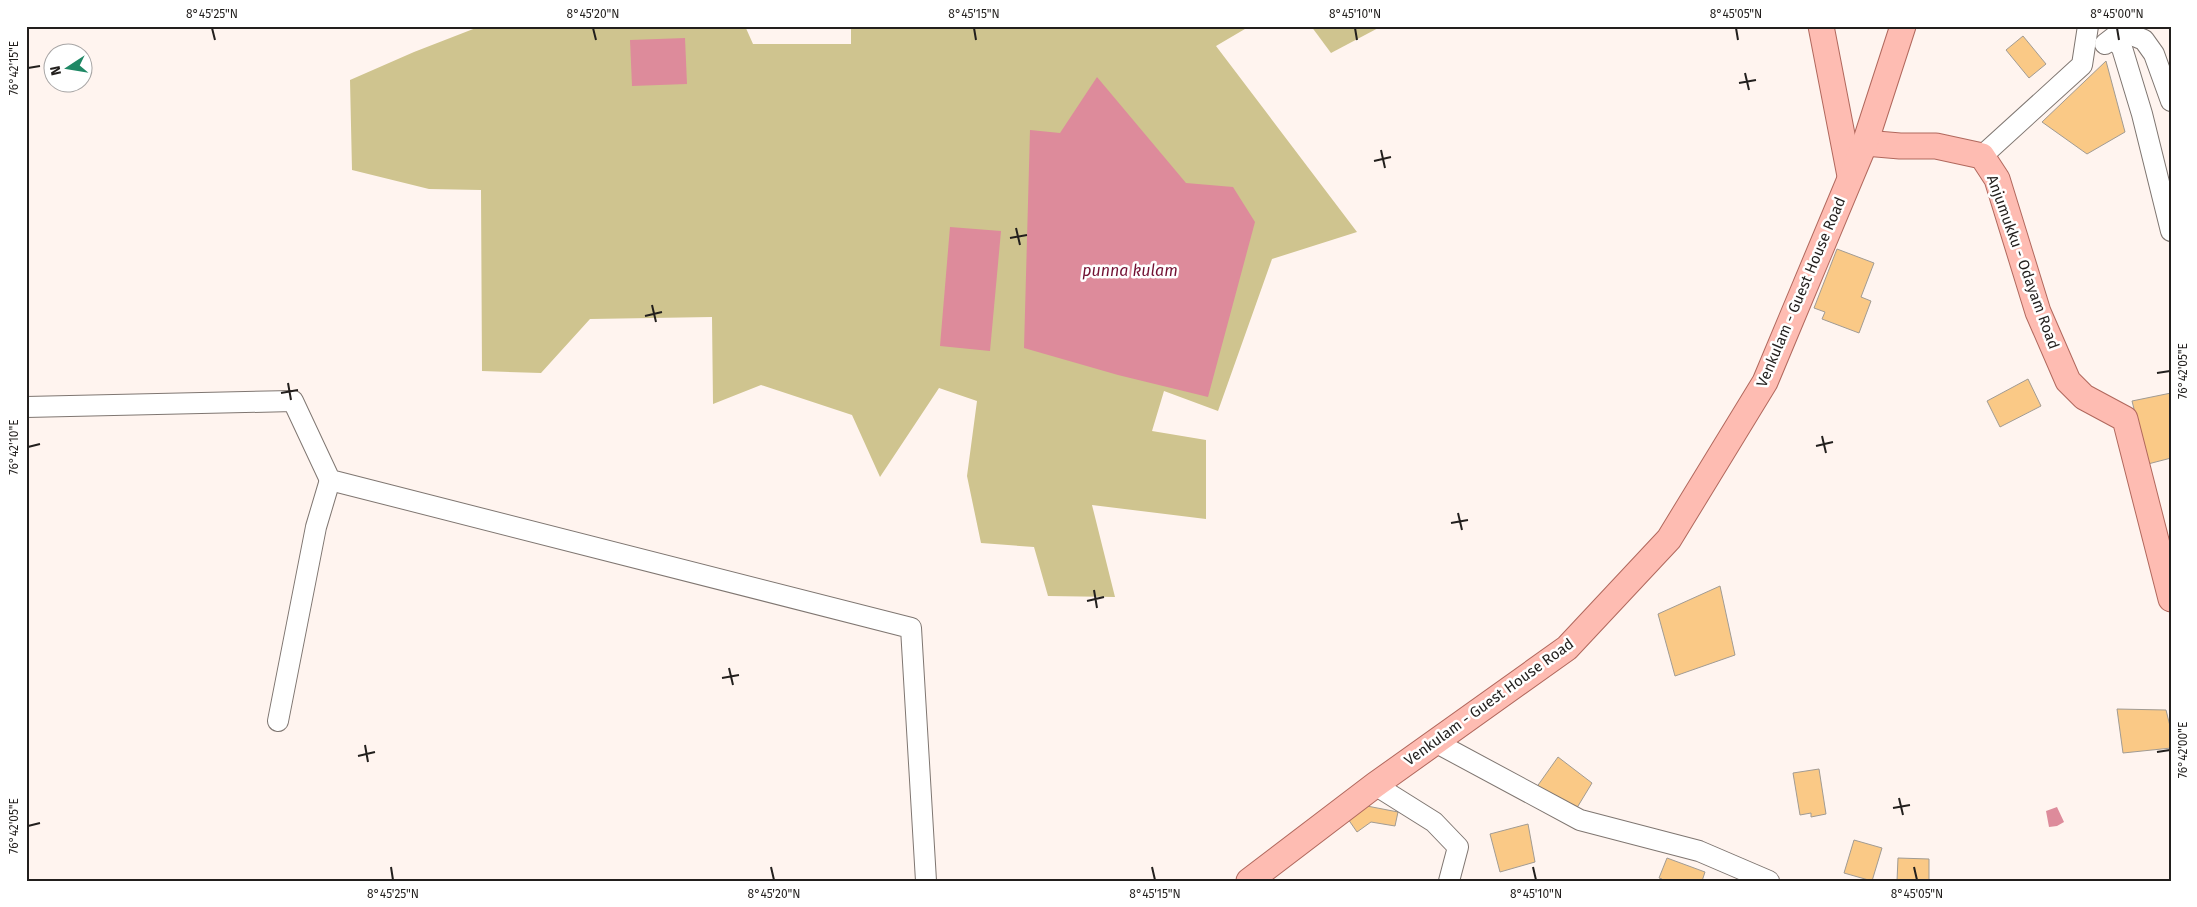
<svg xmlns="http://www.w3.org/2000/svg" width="2197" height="907" viewBox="0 0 2197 907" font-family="'Fira Sans',sans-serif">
	<rect width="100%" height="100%" fill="#fff4ef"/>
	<g fill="#cfc48f">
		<polygon points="481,26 745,26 753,44 851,44 851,26 1250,26 1216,46 1357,232 1272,259 1218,411 1164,391 1152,431 1206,440 1206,519 1092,505 1115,597 1048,596 1034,547 981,543 967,476 977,401 939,388 880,477 852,415 761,385 713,404 712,317 590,319 541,373 482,371 481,190 429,189 352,170 350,80 414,52"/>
		<polygon points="1311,26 1382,26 1331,53"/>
	</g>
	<g fill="#dd8b9b">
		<polygon points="685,38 687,84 632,86 630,40"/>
		<polygon points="1097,77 1186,183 1233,187 1255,222 1208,397 1118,375 1024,348 1030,130 1060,133"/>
		<polygon points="950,227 1001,231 990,351 940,346"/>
		<polygon points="2057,807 2064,822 2057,826 2049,827 2046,811"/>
	</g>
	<g fill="#fac986" stroke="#a19b93">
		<polygon points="2023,36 2046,64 2029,78 2006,50"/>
		<polygon points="2106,61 2125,132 2087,154 2042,122"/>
		<polygon points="1837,249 1874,263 1861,297 1871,301 1859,333 1822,319 1825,312 1814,308"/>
		<polygon points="2028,379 2041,406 2000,427 1987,401"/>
		<polygon points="2171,393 2171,458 2148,464 2132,401"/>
		<polygon points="1720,586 1735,655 1675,676 1658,614"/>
		<polygon points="2117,709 2166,710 2171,730 2171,748 2123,753"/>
		<polygon points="1558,757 1592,783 1575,811 1536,788"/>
		<polygon points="1819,769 1826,814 1811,817 1811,813 1800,815 1793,773"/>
		<polygon points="1367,806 1398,812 1395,826 1371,822 1357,832 1348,819"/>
		<polygon points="1528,824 1535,862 1500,872 1490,834"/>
		<polygon points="1854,840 1882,848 1872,881 1844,873"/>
		<polygon points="1667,858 1705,872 1702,881 1661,881 1662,879 1659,878"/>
		<polygon points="1898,858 1929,859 1929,881 1897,881"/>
	</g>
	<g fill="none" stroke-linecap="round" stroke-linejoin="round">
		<defs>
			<g id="minor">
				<polyline points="2111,40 2117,42 2122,48 2142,114 2171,231"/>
				<polyline points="2105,44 2118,34 2125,32 2144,40 2154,54 2171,101"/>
				<polyline points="1982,156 2082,65 2088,26"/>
				<polyline points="26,407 293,401 330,480 911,628 926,881"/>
				<polyline points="278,721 316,527 330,480"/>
				<polyline points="1435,742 1580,820 1699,851 1769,881"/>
				<polyline points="1375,785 1434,822 1458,847 1449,881"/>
			</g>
			<g id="major">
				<polyline points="1821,26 1850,176"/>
				<polyline points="1865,143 1900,146 1936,146 1982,156 1997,179 2038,312 2068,381 2084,397 2125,419 2171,599"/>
				<polyline points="1249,881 1375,785 1567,648 1669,539 1765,382 1865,143 1903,26"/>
			</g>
		</defs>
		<use href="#minor" stroke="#7f7671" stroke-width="22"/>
		<use href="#major" stroke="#b1685d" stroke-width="27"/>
		<use href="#minor" stroke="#fff" stroke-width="20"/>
		<use href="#major" stroke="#febcb2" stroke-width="25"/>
	</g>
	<path fill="none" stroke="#221f1d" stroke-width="2" d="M212 28 215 40M593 28 596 40M974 28 976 40M1355 28 1357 40M1736 28 1738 40M2117 28 2119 40M28 68 40 66M1745 73 1749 90M1739 83 1756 80M1381 150 1385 168M1374 161 1391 157M1016 228 1020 245M1010 238 1027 235M652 305 656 322M645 316 662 312M2157 373 2170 371M288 383 291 400M281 393 298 390M1822 436 1826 453M1816 446 1833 442M28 447 40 444M1458 513 1462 530M1451 523 1468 520M1094 590 1097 608M1087 601 1104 597M729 668 733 685M722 678 739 675M365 745 368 762M2157 752 2170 750M358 756 375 752M1899 798 1903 815M1893 808 1910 805M28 826 40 823M391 867 393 880M771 867 774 880M1152 867 1155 880M1533 867 1536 880M1914 867 1917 880"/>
	<g text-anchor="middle" stroke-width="5" stroke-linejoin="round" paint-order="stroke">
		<g font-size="15" fill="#221f1d" stroke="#fff">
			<text transform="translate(2023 262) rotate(70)" y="5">Anjumukku - Odayam Road</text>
			<text transform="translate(1801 292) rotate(-67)" y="5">Venkulam - Guest House Road</text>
			<text transform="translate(1489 702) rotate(-36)" y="5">Venkulam - Guest House Road</text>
		</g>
		<g font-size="16" font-style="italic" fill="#721032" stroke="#fff">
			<text x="1130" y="276">punna kulam</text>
		</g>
	</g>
	<rect width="2197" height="907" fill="none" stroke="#ffffff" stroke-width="55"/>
	<g transform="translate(68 68) rotate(258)"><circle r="24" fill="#ffffff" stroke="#a7a5a5"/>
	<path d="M0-4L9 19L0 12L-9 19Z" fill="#1f8865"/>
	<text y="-8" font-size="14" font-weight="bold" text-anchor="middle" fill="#221f1d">N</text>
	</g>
	<rect x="28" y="28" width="2142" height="852" fill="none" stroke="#221f1d" stroke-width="2"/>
	<g font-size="12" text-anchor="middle" fill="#221f1d">
		<text x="212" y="18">8°45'25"N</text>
		<text x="593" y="18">8°45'20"N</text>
		<text x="974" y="18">8°45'15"N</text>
		<text x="1355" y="18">8°45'10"N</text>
		<text x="1736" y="18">8°45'05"N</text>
		<text x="2117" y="18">8°45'00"N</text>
		<text transform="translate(14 68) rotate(-90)" y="4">76°42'15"E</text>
		<text transform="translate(2183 371) rotate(-90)" y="4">76°42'05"E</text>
		<text transform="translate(14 447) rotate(-90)" y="4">76°42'10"E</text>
		<text transform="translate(2183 750) rotate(-90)" y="4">76°42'00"E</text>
		<text transform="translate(14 826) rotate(-90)" y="4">76°42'05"E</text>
		<text x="393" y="898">8°45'25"N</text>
		<text x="774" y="898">8°45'20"N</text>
		<text x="1155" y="898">8°45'15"N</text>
		<text x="1536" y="898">8°45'10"N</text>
		<text x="1917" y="898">8°45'05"N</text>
	</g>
</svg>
